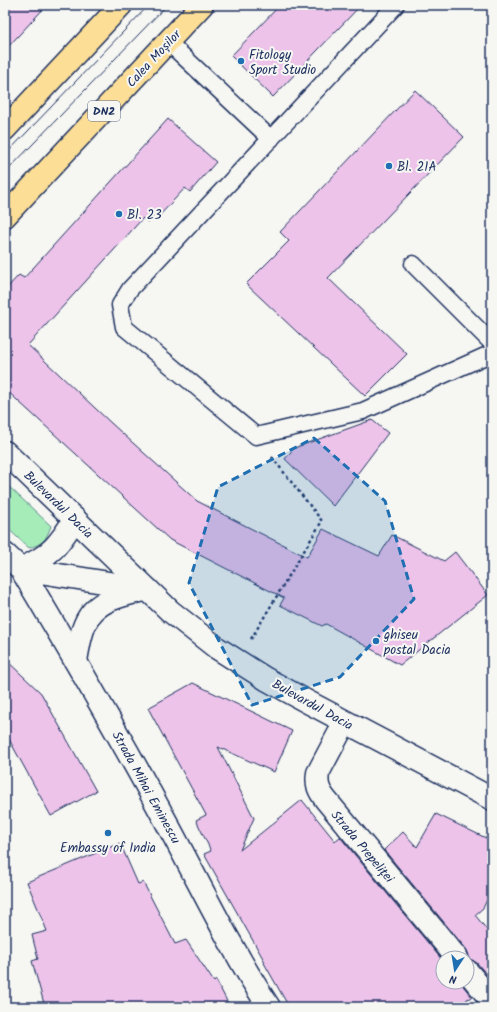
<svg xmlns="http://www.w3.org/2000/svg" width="497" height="1012" viewBox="0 0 497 1012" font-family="Kalam,sans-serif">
	<rect width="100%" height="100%" fill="#f6f6f2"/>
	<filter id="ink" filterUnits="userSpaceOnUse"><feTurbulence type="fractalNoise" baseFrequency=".025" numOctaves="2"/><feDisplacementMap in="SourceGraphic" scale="8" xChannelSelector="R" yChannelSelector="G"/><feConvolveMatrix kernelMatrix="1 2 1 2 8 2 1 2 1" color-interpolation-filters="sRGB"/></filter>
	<g filter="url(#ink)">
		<path fill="#a5ecb9" stroke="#608e8c" d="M5 483 51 526C46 540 43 544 29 548L5 526Z"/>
		<g fill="#edc3ea" stroke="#1b2f5e">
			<polygon points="5,5 47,5 5,50"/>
			<polygon points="280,5 361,5 273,97 231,56"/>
			<polygon points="415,90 464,137 328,278 407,354 365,396 246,284 289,241 280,232"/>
			<polygon points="168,119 216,162 190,192 185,188 160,215 157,213 148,222 143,218 28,345 112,424 197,501 307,557 323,529 379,556 392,535 444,561 455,552 488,595 400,665 326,624 322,626 280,605 284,598 170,540 5,389 5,290 19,275 24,278"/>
			<polygon points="372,420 388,433 333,506 285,459 294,448"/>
			<polygon points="5,659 41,693 96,791 51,816 5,732"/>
			<polygon points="193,683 292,731 274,772 218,747 254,818 240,850 302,800 335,841 340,837 443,961 443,982 460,982 472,997 467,999 465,1007 289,1007 264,963 265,962 204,854 211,851 196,820 206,815 148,708"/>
			<polygon points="436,814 492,841 492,890 483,908 475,915 492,936 492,981 477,963 469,959 469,956 467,950 384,850 403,832 417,847"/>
			<polygon points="120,843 138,884 143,882 175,944 186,940 214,982 216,980 230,1007 45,1007 32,961 38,959 32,935 47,931 27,882"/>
		</g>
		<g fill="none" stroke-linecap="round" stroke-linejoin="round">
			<defs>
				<g id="service">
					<polyline points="396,5 130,289 120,305 124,327 256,436 363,411 492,353"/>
					<polyline points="168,42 271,139"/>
					<polyline points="413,264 492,343"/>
				</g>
				<g id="minor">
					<path d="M345 722 318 773C316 785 319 791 326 800L457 958"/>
					<polyline points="467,971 492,1001"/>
				</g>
				<g id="secondary">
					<polyline points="5,452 170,611 217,648 266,679 306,701 492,799"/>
					<polyline points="5,554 21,569 147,589"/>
					<path d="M21 569C70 651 118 733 163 816 198 880 229 946 269 1007"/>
					<path d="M21 569C51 555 57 547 75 519"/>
					<path d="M76 661C84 612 91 602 140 591"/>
				</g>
				<g id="primary">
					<polyline points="5,129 121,5"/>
					<polyline points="5,216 202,5"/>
				</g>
			</defs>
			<use href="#service" stroke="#1b2f5e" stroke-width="19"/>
			<use href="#minor" stroke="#1b2f5e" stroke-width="25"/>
			<use href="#secondary" stroke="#1b2f5e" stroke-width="25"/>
			<use href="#primary" stroke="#1b2f5e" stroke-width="25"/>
			<polyline stroke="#1b2f5e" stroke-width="2.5" stroke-dasharray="3 3" stroke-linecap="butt" points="251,639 322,521 271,456"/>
			<use href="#service" stroke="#f6f6f2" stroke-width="16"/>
			<use href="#minor" stroke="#f6f6f2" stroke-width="22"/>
			<use href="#secondary" stroke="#f6f6f2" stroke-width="22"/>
			<use href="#primary" stroke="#fcde96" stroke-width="22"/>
			<g stroke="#1b2f5e" stroke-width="1">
				<polyline points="5,155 149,5"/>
				<polyline points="5,173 167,5"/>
			</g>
		</g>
	</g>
	<path fill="#1f6fb2" fill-opacity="0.2" stroke="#1f6fb2" stroke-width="3" stroke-dasharray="8 5" stroke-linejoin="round" d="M314 438 385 501 414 599 340 677 252 705 189 583 218 487Z"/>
	<g fill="#1f6fb2" stroke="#f6f6f2" stroke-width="1.5">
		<circle cx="241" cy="61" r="4"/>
		<circle cx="389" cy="166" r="4"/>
		<circle cx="119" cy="214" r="4"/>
		<circle cx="376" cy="641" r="4"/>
		<circle cx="108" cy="833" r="4"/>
	</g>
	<g text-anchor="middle" stroke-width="4" stroke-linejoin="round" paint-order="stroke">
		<rect fill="#f6f6f2" stroke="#5d6b8a" stroke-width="1" x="88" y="101" width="32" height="20" rx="3"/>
		<g font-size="12" font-weight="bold" fill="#1b2f5e">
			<text x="104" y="115">DN2</text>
		</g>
		<g font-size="13" fill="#1b2f5e" stroke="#f6f6f2" text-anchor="start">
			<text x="249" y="59">Fitology<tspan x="249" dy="15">Sport Studio</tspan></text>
			<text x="397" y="171">Bl. 21A</text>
			<text x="127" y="219">Bl. 23</text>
			<text x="384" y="639">ghiseu<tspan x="384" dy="15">postal Dacia</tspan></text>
			<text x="108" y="852" text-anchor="middle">Embassy of India</text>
		</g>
		<g font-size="13" fill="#1b2f5e" stroke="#f6f6f2">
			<text transform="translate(153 58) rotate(-47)" y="5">Calea Moșilor</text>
			<text transform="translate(59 504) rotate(44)" y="5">Bulevardul Dacia</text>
			<text transform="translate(313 704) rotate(29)" y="5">Bulevardul Dacia</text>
			<text transform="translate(147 787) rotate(61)" y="5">Strada Mihai Eminescu</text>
			<text transform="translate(363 846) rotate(50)" y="5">Strada Prepeliței</text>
		</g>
	</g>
	<rect width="497" height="1012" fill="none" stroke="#f6f6f2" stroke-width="20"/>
	<rect x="10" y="10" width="477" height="992" fill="none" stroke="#1b2f5e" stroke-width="1.5" filter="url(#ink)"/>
	<g transform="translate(455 970) rotate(192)"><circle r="19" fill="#f6f6f2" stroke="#9ea6b7"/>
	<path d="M0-3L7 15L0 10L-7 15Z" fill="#1f6fb2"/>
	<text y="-6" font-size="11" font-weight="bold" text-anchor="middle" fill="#1b2f5e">N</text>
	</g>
</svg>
